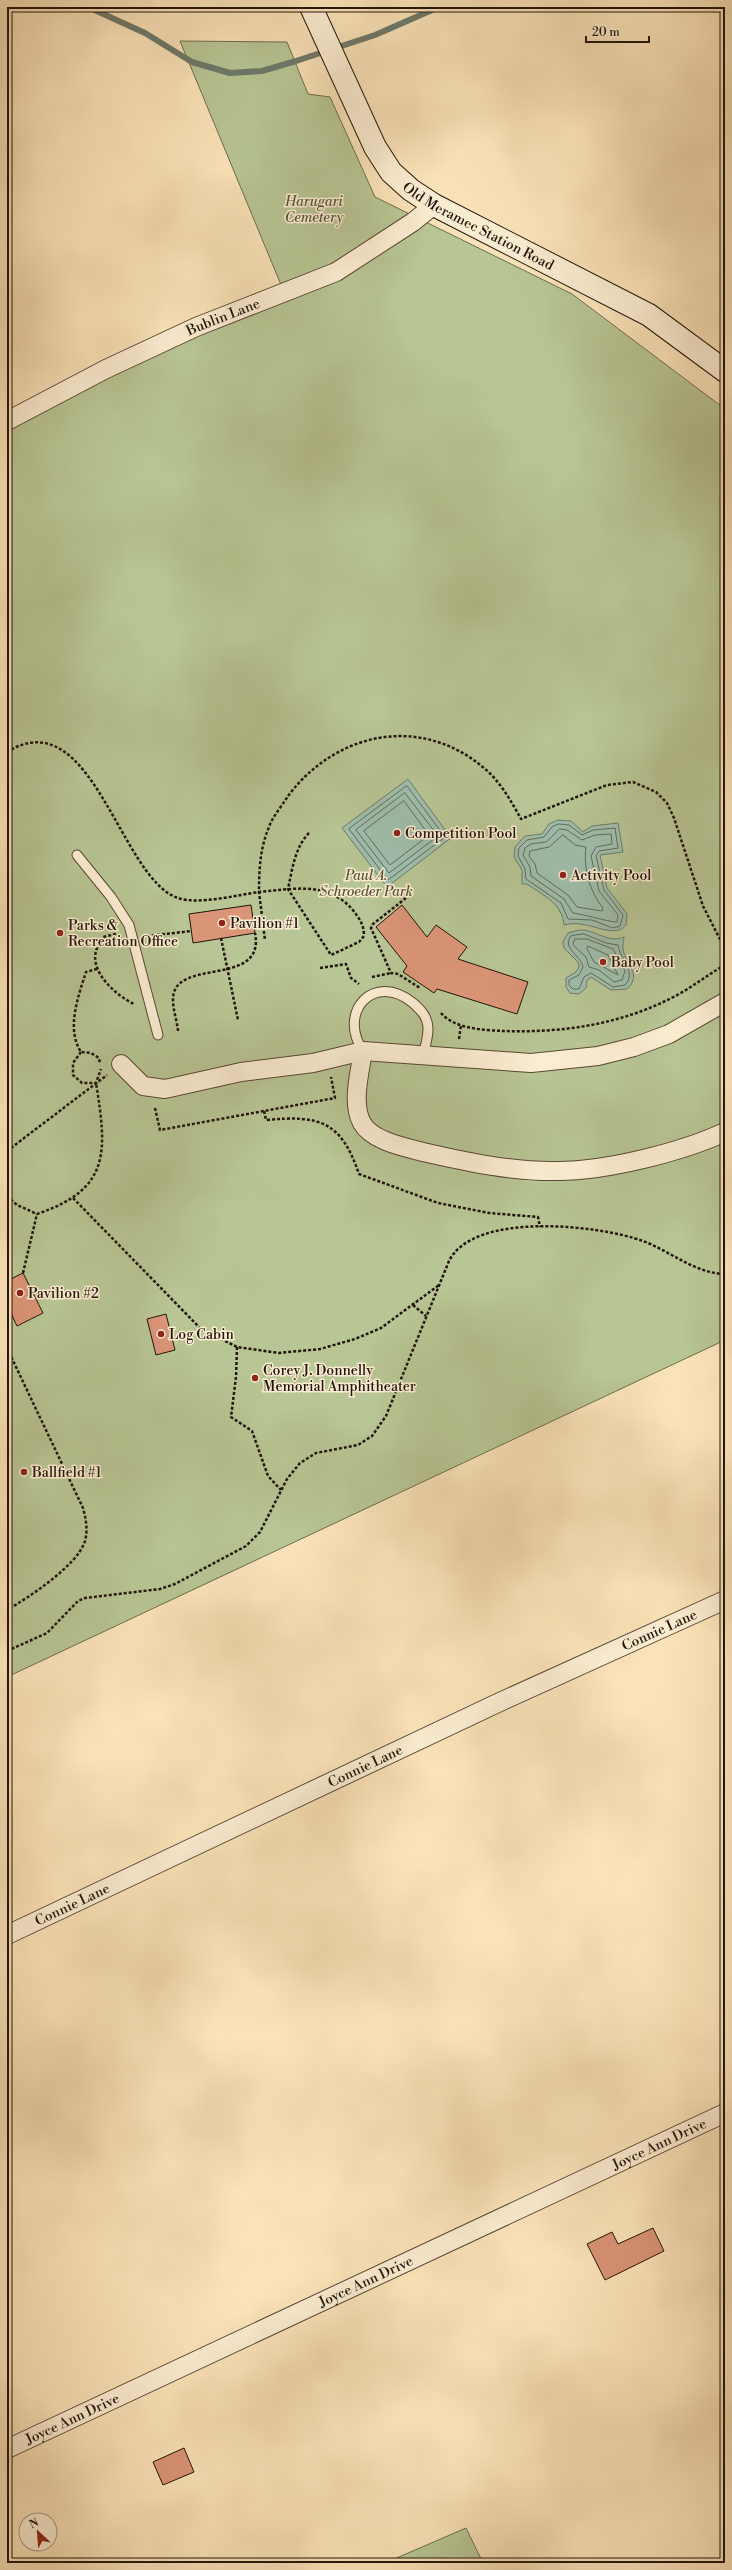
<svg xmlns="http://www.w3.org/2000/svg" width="732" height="2570" viewBox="0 0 732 2570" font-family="'Libre Bodoni',serif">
	<rect width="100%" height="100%" fill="#fbe3b9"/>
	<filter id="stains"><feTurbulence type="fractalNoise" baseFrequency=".005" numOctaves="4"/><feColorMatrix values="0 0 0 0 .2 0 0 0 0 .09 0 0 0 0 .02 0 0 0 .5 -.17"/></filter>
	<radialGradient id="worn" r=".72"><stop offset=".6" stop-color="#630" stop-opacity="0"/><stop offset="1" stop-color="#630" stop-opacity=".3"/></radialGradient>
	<g fill="#b8c594" stroke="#6c6d4f">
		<polygon points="180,41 287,42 308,94 330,97 375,197 572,294 725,409 725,1340 7,1677 7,425 284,292"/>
		<polygon points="466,2528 483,2563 385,2563"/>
	</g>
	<g fill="#9fbeac" stroke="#6d7a6b">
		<polygon points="408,779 451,838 387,887 342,828"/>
		<path d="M558 820 571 821 583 832 592 826 618 823 623 852 600 855 607 888 627 914 626 925C613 941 588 918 564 925 562 903 544 896 527 884H522V870L514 857 515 847 525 836 542 834 549 824Z"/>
		<path d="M579 930C596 929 607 944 624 937 624 942 622 945 623 949 625 964 643 974 627 989L611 990 591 977 587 980 586 988 579 994 570 993 566 987V978L576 972 579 967 578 962 564 948 563 942 568 933Z"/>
	</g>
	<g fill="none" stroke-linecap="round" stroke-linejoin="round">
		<g stroke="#606a5b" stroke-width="1">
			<polygon points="407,786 445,837 388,880 349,829"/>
			<polygon points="405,793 438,836 389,873 356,830"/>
			<polygon points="404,801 429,835 390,865 364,831"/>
			<polygon points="559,824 569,825 582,835 593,830 615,828 618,848 599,851 596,856 604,890 623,915 620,926 613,928 592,920 568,919 561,903 526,879 525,869 518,856 519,848 527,840 544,837 552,827"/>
			<path d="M560 829 567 830 582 840 595 835 611 834 612 844 596 847 591 856 599 891 618 915 617 922C614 923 582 914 573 913L564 899 531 876 530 867 523 855 525 848 531 844 546 842Z"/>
			<path d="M563 835 575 845 586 847C583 868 590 892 603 908L602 911 577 907 568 895 537 873 535 864 529 856 530 851 549 847Z"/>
			<path d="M584 934 606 943 618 945C620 959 637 972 625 985L613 987 591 973 584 977 579 989H573L569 985V980L579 975 583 967C581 955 561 948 571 936Z"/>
			<polygon points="575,939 587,939 613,949 625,971 622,980 614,982 599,970 589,967 586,957 573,945"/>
			<polygon points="588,946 608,955 618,975 594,962 587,949"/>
		</g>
		<polyline stroke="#6d7a6b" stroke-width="6" points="88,7 145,33 192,62 230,73 262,71 296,61 375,35 439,7"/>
	</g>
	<g fill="#da9477" stroke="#21150a">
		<polygon points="251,905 255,933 193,943 189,914"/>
		<polygon points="402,905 427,937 436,925 467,947 458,959 528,982 517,1014 437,989 434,993 403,972 407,966 376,927"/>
		<polygon points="23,1273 43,1313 17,1326 7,1305 7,1281"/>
		<polygon points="166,1314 175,1350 156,1355 147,1319"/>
		<polygon points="653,2228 664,2251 605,2280 587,2244 612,2232 618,2244"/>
		<polygon points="184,2448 194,2472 163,2485 153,2462"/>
	</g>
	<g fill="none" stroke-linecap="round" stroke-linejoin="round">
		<defs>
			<g id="lane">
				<polyline points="77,855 111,897 129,925 158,1035"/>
				<path d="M363 1051C337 1012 374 971 413 1003 421 1010 428 1017 428 1029 428 1038 425 1047 423 1056"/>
			</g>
			<g id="street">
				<path id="s1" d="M7 421 106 369 196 327 336 272 413 222 434 205"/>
				<path d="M363 1051C360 1072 351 1103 362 1123 372 1141 404 1147 423 1152 467 1162 513 1172 558 1171 606 1171 682 1152 725 1132"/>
				<polyline points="121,1064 143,1086 165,1089 241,1072 313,1063 363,1051 531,1063 598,1056 634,1047 669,1034 725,1002"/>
				<path id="s2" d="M7 1935 502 1701 725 1600"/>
				<path id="s3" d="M7 2449 725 2113"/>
			</g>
			<g id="secondary">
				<path id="s4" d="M311 7 375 147 391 172 411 190 434 205 649 315 725 371"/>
			</g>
		</defs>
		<use href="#lane" stroke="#584836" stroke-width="11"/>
		<use href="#street" stroke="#584836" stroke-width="20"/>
		<use href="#secondary" stroke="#21150a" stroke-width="24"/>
		<g stroke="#21150a" stroke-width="2.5" stroke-dasharray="3 2" stroke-linecap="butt">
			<path d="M7 752C92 699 120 879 178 898 198 905 237 895 259 892L265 940"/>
			<path d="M309 833C295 847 292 870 288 889L331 955 359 942 364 936C364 924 359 918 352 909 327 881 293 889 259 892 259 870 260 848 269 827 273 816 282 806 288 796 336 732 420 714 484 768 500 781 511 801 521 819L607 785 633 782 656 792 667 803 674 818 703 906 725 949"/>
			<polyline points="406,898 373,924 371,928 391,973 398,974 420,988"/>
			<path d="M116 934 103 937C101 942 97 947 96 951 90 973 117 996 134 1004"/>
			<polyline points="147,936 192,931"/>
			<polyline points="221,938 238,1020"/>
			<polyline points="320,968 346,964 351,978 359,984"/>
			<path d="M97 969 86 972C78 997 66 1029 81 1052L91 1053 99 1058 100 1064"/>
			<polyline points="372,977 391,973"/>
			<path d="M441 1013C455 1029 483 1030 503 1031 565 1033 624 1024 679 994 695 985 709 974 725 965"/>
			<path d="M178 1031C177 1021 173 1010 173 1000 172 956 266 989 255 933"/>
			<polyline points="459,1039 461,1025"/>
			<polyline points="81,1052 73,1063 73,1075 82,1083 96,1083 101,1069"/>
			<polyline points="155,1108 160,1130 335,1098 331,1077"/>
			<path d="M264 1111 266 1120C320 1115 341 1121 359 1174L438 1203 489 1213 538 1217 540 1227"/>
			<polyline points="7,1151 107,1075"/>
			<path d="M7 1196 17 1205 37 1214C111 1189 107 1152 96 1083"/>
			<polyline points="73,1198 200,1328 237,1347 279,1353 320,1349 355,1339 381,1328 439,1285"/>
			<polyline points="23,1273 37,1214"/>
			<polyline points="413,1305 426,1316"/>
			<polyline points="237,1347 236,1377 231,1417 252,1431 268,1476 281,1490"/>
			<path d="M7 1348 83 1508C86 1519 88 1530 85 1541 78 1565 28 1598 7 1610"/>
			<path d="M7 1651 47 1633 78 1601 85 1598 160 1589 175 1584 246 1546 260 1532 287 1479 300 1463 316 1453 358 1445 372 1436 386 1416 449 1261C474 1211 599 1225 643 1241 672 1252 694 1273 725 1274"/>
		</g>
		<use href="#lane" stroke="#fcedd2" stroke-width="9"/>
		<use href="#street" stroke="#fcedd2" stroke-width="18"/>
		<use href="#secondary" stroke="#fcedd2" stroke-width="22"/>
	</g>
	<g fill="#8f2418" stroke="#fcedd2" stroke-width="1.5">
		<circle cx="397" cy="833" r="4"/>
		<circle cx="563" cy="875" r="4"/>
		<circle cx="222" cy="923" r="4"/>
		<circle cx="60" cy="933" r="4"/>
		<circle cx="603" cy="962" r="4"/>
		<circle cx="20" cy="1293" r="4"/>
		<circle cx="161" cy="1334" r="4"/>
		<circle cx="255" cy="1378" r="4"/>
		<circle cx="24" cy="1472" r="4"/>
	</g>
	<g text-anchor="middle" stroke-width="3" stroke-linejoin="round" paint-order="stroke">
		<g font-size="14" font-style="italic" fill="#56533a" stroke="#fcedd2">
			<text x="314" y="206">Harugari<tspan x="314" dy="16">Cemetery</tspan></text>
			<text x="366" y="880">Paul A.<tspan x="366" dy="16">Schroeder Park</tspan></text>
		</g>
		<g font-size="14" fill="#21150a" stroke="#fcedd2">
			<text dy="5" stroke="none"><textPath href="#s4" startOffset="287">Old Meramec Station Road</textPath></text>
			<text dy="5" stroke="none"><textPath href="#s1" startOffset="240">Bublin Lane</textPath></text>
			<text dy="5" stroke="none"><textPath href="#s2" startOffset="720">Connie Lane</textPath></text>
			<text dy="5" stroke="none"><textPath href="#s2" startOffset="396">Connie Lane</textPath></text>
			<text dy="5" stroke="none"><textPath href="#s2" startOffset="72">Connie Lane</textPath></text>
			<text dy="5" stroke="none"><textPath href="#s3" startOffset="720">Joyce Ann Drive</textPath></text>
			<text dy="5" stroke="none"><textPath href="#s3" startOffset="396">Joyce Ann Drive</textPath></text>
			<text dy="5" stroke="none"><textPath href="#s3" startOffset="72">Joyce Ann Drive</textPath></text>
		</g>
		<g font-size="14" fill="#21150a" stroke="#fcedd2" text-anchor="start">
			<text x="405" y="838">Competition Pool</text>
			<text x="571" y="880">Activity Pool</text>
			<text x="230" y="928">Pavilion #1</text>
			<text x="68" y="930">Parks &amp;<tspan x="68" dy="16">Recreation Office</tspan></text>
			<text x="611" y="967">Baby Pool</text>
			<text x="28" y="1298">Pavilion #2</text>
			<text x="169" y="1339">Log Cabin</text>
			<text x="263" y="1375">Corey J. Donnelly<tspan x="263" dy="16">Memorial Amphitheater</tspan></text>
			<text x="32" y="1477">Ballfield #1</text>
		</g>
	</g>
	<rect width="732" height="2570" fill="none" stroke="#fbe3b9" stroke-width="24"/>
	<rect x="8" y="8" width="716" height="2554" fill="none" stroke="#21150a" stroke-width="2"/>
	<rect x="12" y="12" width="708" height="2546" fill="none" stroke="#21150a"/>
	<g transform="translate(38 2532) rotate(334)"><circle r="19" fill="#fcedd2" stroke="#a49782"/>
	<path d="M0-3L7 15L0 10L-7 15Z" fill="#8f2418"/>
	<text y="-6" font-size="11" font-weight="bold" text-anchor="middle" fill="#21150a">N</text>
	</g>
	<path d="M586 36v6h63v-6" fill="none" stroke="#21150a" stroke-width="2"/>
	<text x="592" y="36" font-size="12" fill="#21150a" stroke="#fcedd2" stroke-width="3" paint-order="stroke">20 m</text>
	<rect width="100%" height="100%" filter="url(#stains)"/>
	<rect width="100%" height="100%" fill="url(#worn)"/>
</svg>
